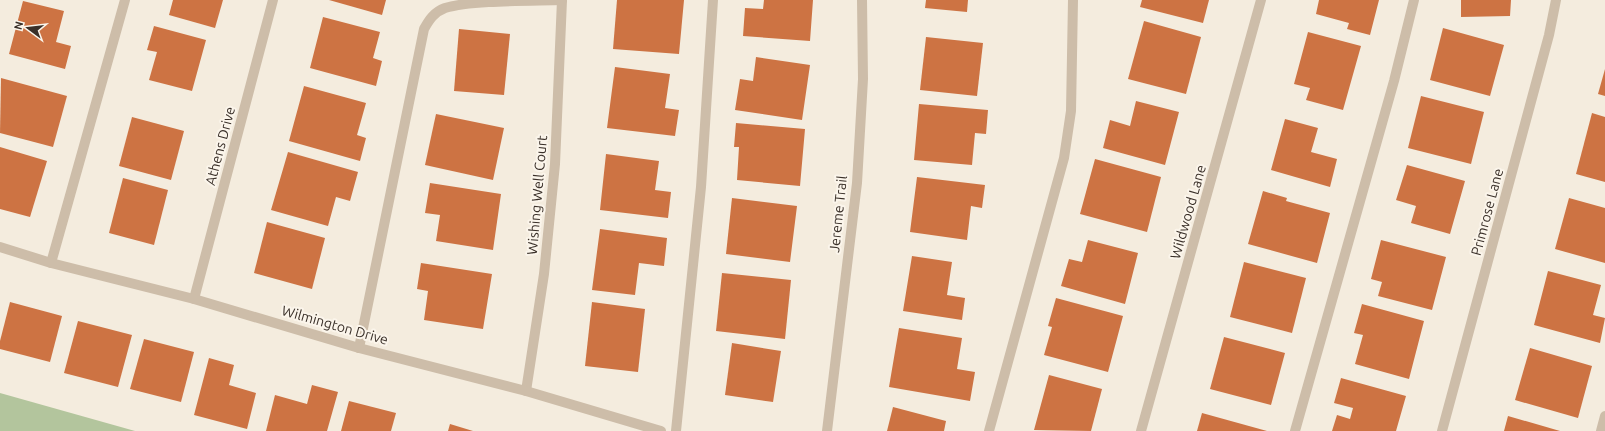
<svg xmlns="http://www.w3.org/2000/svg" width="1605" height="431" viewBox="0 0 1605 431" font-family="Ubuntu,sans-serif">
	<rect width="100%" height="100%" fill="#f4ecde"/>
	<polygon fill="#b3c59d" points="0,393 135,431 0,431"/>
	<g fill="#cd7343">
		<polygon points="173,0 223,0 215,28 169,15"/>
		<polygon points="329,0 386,0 382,15"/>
		<polygon points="617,0 684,0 679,54 613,49"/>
		<polygon points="764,0 813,0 810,41 743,36 745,8 763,9"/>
		<polygon points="926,0 968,0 967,12 925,8"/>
		<polygon points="1142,0 1209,0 1203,23 1140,7"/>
		<polygon points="1319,0 1379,0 1370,35 1347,29 1349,23 1316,14"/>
		<polygon points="1461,0 1511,0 1510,16 1461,17"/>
		<polygon points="23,1 64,11 56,42 71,46 65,69 9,54"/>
		<polygon points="323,17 380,32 373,58 382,61 376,86 310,68"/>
		<polygon points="1144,21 1201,37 1186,94 1128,79"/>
		<polygon points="154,26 206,40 192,91 149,80 157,52 147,50"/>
		<polygon points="1443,28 1504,45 1490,96 1430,80"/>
		<polygon points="459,29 510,34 504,95 454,91"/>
		<polygon points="1308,32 1361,46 1343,110 1306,100 1310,88 1294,84"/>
		<polygon points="926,37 983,43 977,96 920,90"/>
		<polygon points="756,57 810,65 802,120 735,110 740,79 753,81"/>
		<polygon points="615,67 670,74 665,108 679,110 675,136 607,128"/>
		<polygon points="1605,69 1605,96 1598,94"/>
		<polygon points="1,78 67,96 53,147 0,133"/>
		<polygon points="304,86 366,103 357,135 366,138 360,161 289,141"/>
		<polygon points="1421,96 1484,112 1471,164 1408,148"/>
		<polygon points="1136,101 1179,112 1165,165 1103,148 1110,120 1130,126"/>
		<polygon points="919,104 988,110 986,134 975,133 972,165 914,160"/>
		<polygon points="1592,113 1605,117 1605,182 1576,174"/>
		<polygon points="436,114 504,128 493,180 425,165"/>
		<polygon points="132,117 184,131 171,180 119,166"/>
		<polygon points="1285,119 1318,128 1311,152 1337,159 1330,187 1271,170"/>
		<polygon points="736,123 805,129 800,186 737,180 739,147 734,147"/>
		<polygon points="0,147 47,161 30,217 0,209"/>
		<polygon points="288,152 358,172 350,201 336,197 328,226 271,210"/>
		<polygon points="606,154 659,161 655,190 671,192 668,218 600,210"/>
		<polygon points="1095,159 1161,177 1147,232 1080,214"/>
		<polygon points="1407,165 1465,181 1450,234 1411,223 1416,206 1396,200"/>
		<polygon points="917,177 985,185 982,208 971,206 967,240 910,232"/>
		<polygon points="123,178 168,190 154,245 109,233"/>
		<polygon points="430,183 501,194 493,250 436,241 440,215 425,213"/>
		<polygon points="1263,191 1287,198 1286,201 1330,213 1317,263 1248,244"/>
		<polygon points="732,198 797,206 790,262 726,254"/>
		<polygon points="1569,198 1605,208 1605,263 1555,249"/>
		<polygon points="267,222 325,238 312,289 254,273"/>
		<polygon points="600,229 667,238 664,266 639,263 635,295 592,290"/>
		<polygon points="1088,240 1138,253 1125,304 1061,286 1069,259 1082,262"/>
		<polygon points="1381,240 1446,257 1432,310 1378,296 1382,282 1371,279"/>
		<polygon points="912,256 952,262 947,295 965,298 962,320 903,311"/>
		<polygon points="1244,262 1306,278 1292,333 1230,317"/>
		<polygon points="421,263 492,274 483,329 424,320 428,291 417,289"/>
		<polygon points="1548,271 1601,285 1593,315 1605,318 1600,343 1534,325"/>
		<polygon points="722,273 791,280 785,339 716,331"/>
		<polygon points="1056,298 1123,316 1108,372 1044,355 1052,327 1048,326"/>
		<polygon points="10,302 62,316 50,362 0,349 0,341"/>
		<polygon points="592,302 645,309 638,372 585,366"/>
		<polygon points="1362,304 1424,321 1409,379 1355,364 1363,335 1354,333"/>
		<polygon points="78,321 132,335 118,387 64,373"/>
		<polygon points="899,328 962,338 957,369 975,372 970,401 889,387"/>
		<polygon points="1224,337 1285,353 1271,405 1210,389"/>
		<polygon points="144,339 194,352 181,402 130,389"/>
		<polygon points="732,343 781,351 773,402 725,395"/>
		<polygon points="1530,348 1592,366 1578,418 1515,400"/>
		<polygon points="209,358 234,365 229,385 256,393 247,429 194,415"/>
		<polygon points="1049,375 1102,389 1091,431 1034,430"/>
		<polygon points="1341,378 1406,396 1396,431 1332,431 1337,415 1350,419 1353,408 1334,403"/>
		<polygon points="312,385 338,392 327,431 266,431 275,395 307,404"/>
		<polygon points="349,401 396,413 391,431 341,431"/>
		<polygon points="893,407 946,421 944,431 887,431"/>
		<polygon points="1202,413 1267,431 1197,431"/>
		<polygon points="1508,416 1560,431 1504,431"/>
		<polygon points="450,424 473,431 448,431"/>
	</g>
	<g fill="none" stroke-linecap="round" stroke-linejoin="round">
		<g stroke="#cdbda9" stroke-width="10">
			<polyline points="51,263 125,0"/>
			<path d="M359 348 424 29C429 20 434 12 445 8 472 0 531 1 562 0"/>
			<polyline points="676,431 701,187 713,0"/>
			<polyline points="989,431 1064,158 1071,111 1073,0"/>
			<polyline points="1295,431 1394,81 1414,0"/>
			<polyline points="1601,431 1605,416"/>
		</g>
		<g stroke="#cdbda9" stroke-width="10">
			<polyline points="194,299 273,0"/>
			<polyline points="526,391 544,274 555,164 562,0"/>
			<polyline points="1141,431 1261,0"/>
			<polyline points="1442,431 1549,35 1556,0"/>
		</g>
		<g stroke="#cdbda9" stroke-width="10">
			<polyline points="0,247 51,263 194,299 359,348 526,391 661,431"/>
			<polyline points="827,431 857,183 863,79 862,0"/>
		</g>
	</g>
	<g text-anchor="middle" stroke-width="4" stroke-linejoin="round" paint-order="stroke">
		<g font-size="14" fill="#3a3029" stroke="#fbf5eb">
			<text transform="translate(220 146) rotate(-75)" y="5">Athens Drive</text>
			<text transform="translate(537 195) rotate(-85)" y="5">Wishing Well Court</text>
			<text transform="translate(1188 212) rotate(-74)" y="5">Wildwood Lane</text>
			<text transform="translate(1487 212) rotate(-75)" y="5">Primrose Lane</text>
			<text transform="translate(838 214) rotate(-84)" y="5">Jereme Trail</text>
			<text transform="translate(335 325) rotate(16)" y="5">Wilmington Drive</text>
		</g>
	</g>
	<g transform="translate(28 28) rotate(285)" stroke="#fbf5eb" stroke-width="3" paint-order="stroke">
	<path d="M0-3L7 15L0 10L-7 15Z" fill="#3a3029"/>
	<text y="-6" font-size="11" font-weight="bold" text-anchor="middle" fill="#3a3029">N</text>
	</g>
</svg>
